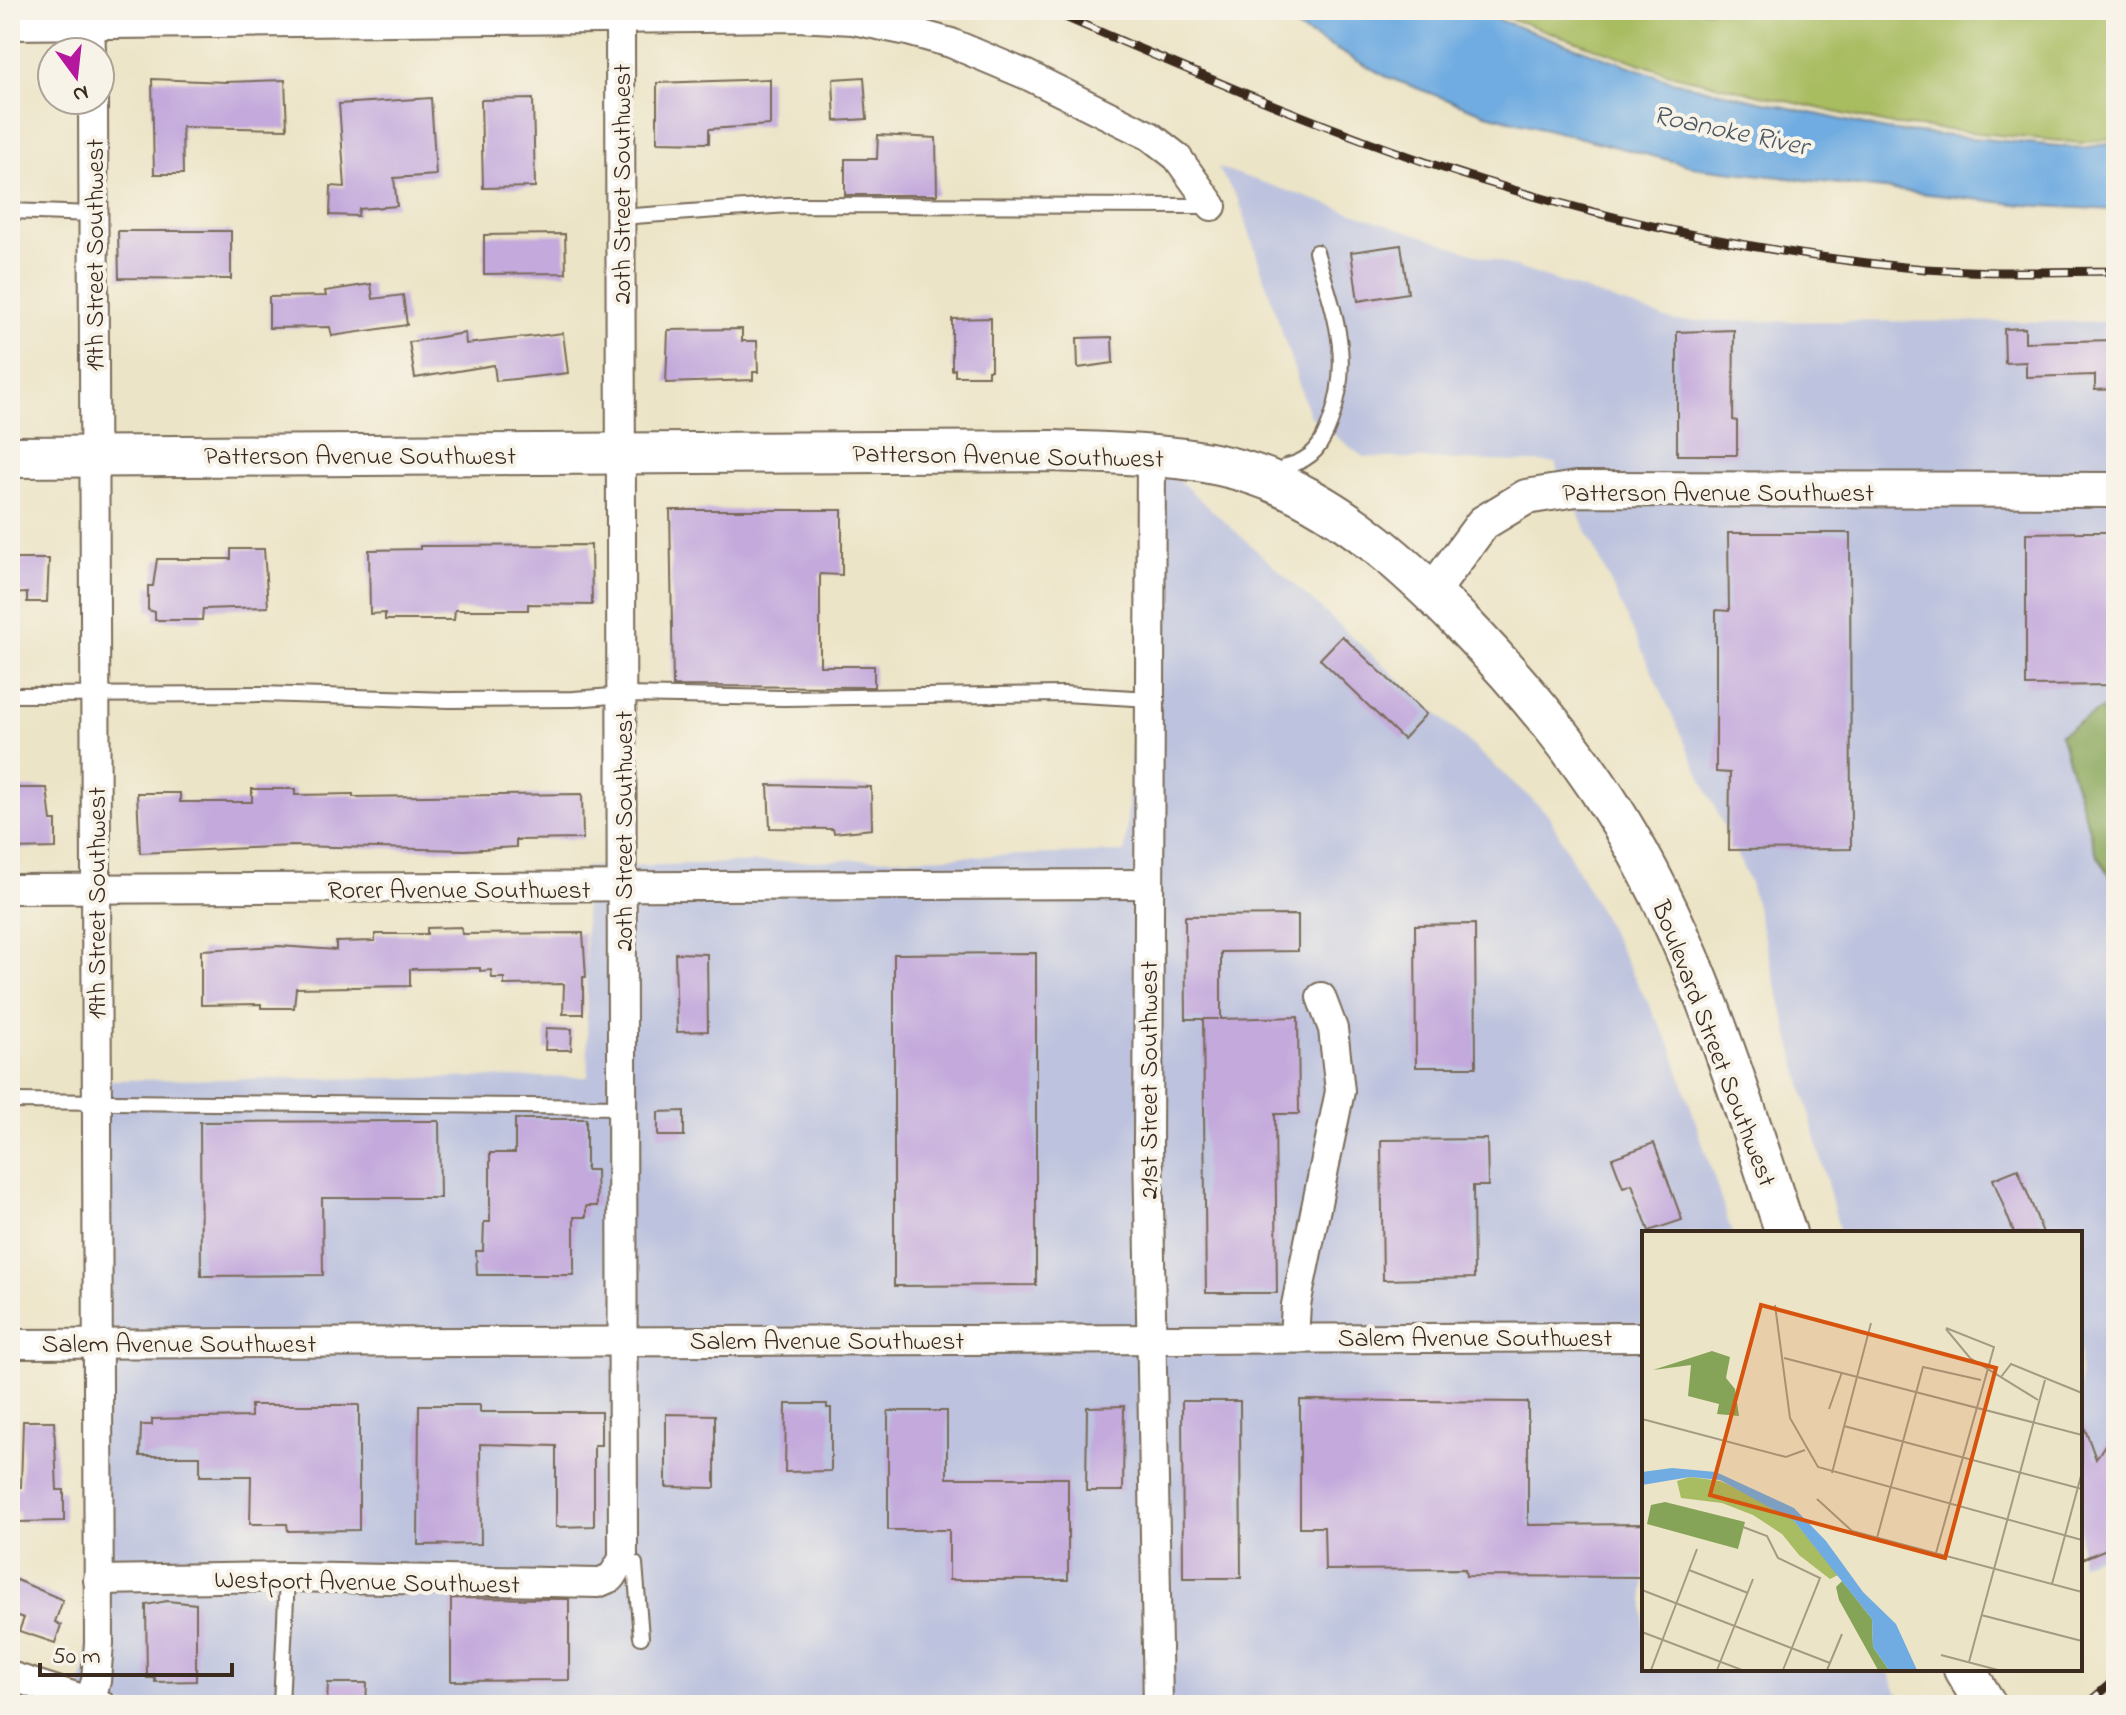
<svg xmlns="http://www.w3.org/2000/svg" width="2126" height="1715" viewBox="0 0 2126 1715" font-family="'Indie Flower',sans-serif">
	<rect width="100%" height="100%" fill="#f7f3e8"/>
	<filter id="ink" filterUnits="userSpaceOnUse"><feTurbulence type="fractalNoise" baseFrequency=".0125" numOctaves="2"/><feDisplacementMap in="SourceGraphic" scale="16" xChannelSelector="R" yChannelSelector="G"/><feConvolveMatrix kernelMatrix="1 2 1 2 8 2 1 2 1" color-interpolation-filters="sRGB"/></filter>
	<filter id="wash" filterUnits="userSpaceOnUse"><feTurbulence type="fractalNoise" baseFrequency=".006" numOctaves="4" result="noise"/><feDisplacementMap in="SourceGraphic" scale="32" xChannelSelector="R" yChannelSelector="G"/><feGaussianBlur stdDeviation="1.8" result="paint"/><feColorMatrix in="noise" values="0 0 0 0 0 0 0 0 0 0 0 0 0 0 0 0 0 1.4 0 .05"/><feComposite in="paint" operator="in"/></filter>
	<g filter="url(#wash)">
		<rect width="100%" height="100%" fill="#ece4c6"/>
		<g fill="#bdc3de">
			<polygon points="1217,167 1675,321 2116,322 2116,1550 2080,1564 2080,1233 1840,1233 1750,883 1555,463 1363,457 1309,415 1239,201"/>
			<polygon points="1151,455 1548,814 1671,1046 1732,1233 1644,1233 1644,1669 1887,1669 1903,1705 74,1705 86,1666 85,1080 588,1077 584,867 1125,852"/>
		</g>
		<polygon fill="#a8bc61" stroke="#727340" stroke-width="2" points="1486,10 2116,10 2116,138 2080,143 1887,124 1673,75"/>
		<polygon fill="#86a457" stroke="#60673a" stroke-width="2" points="2116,701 2116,885 2097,855 2060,734"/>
		<polygon fill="#70ace1" stroke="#566b80" stroke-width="2" points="1264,10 1471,10 1672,81 1886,130 2081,148 2116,143 2116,210 2025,205 1700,168 1486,114 1387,77"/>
		<g id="blocks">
			<g fill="#c3a9dc">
				<polygon points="864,77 867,119 835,121 833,79"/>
				<polygon points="152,79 225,82 285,80 287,129 182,127 183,174 154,174"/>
				<polygon points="770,79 770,125 709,129 709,143 657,142 657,83"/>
				<polygon points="431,98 436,175 394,178 397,206 359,209 358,216 330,215 331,186 345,187 339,104"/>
				<polygon points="533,99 535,187 483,188 481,100"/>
				<polygon points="878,135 936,138 937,195 845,195 845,159 877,159"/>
				<polygon points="118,231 231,231 231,279 119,278"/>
				<polygon points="565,234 566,273 484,274 484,235"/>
				<polygon points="1401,245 1408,293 1358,301 1351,252"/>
				<polygon points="371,284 373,299 403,295 407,325 332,336 330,327 269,328 269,297 326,296 325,291"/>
				<polygon points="991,318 991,370 988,370 988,376 955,376 955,369 952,370 952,319"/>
				<polygon points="2025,328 2025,342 2116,340 2116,389 2095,390 2095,375 2026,377 2026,362 2005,363 2004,329"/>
				<polygon points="742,329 742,341 757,341 758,372 753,372 753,380 666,383 668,330"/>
				<polygon points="1734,330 1733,420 1737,421 1737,455 1677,455 1677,332"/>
				<polygon points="465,333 466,344 563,333 568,373 496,381 494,365 415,378 409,342"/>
				<polygon points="1112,337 1113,363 1078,368 1077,338"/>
				<polygon points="670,510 842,510 842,575 820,574 820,666 874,666 874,687 673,686"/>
				<polygon points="2085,532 2116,532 2116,685 2026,686 2026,533"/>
				<polygon points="1728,533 1850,533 1851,849 1729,850 1730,773 1716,772 1716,610 1729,611"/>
				<polygon points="591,545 592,605 528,604 528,610 455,610 454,620 385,620 385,613 370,614 369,550 420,549 420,546"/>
				<polygon points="231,549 264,549 268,607 203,609 202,620 155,620 155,612 148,610 148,586 153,586 157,559 231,559"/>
				<polygon points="10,559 49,559 47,602 27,602 27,593 10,594"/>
				<polygon points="1342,636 1426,714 1403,739 1320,659"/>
				<polygon points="768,785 871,787 872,829 834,833 833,829 770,828"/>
				<polygon points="12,788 47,788 51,821 56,821 56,848 12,849"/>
				<polygon points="252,789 295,789 295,795 353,794 353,797 582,794 583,839 516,840 516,847 465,850 291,846 140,853 137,793 180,793 180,802 252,802"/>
				<polygon points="1298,915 1298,951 1221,952 1221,1019 1298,1017 1299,1114 1275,1114 1277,1293 1206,1293 1203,1019 1219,1019 1186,1019 1185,916"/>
				<polygon points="1475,924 1476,1067 1416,1067 1415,925"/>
				<polygon points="461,927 462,934 583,933 586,977 583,977 583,1014 563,1014 564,984 504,985 504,978 492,978 491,970 480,971 480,968 410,969 410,986 296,988 294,1008 261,1008 261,1004 201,1005 201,950 279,946 336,950 336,942 375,941 375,934 427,934 427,928"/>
				<polygon points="675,953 707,954 708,1031 677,1032"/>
				<polygon points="1036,953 1036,1285 894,1286 894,954"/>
				<polygon points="546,1028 572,1029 571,1050 545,1050"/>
				<polygon points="684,1111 684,1136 658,1136 658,1112"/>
				<polygon points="515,1119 586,1119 586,1170 596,1170 597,1206 586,1206 586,1217 574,1217 574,1275 477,1275 476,1251 483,1251 484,1222 490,1222 490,1153 515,1153"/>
				<polygon points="420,1121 439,1121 440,1198 322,1198 323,1275 201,1276 200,1122"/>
				<polygon points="1487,1139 1488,1186 1473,1186 1474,1278 1383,1280 1381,1140"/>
				<polygon points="1654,1143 1682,1220 1649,1231 1632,1184 1623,1187 1612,1158"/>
				<polygon points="2018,1169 2043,1233 2014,1233 1993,1179"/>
				<polygon points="1300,1400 1528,1402 1528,1525 1644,1524 1644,1577 1466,1576 1465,1569 1325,1570 1324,1527 1300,1527"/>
				<polygon points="1182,1401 1240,1401 1241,1578 1183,1578"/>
				<polygon points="786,1404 827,1404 827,1408 831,1408 831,1471 785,1472"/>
				<polygon points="251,1405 359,1405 359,1530 288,1531 287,1524 250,1524 251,1476 200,1476 200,1456 140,1456 141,1425 152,1425 152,1419 251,1417"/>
				<polygon points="419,1405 480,1405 480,1412 601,1412 601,1445 594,1445 594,1526 556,1527 556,1446 480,1444 481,1544 418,1545"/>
				<polygon points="1124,1406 1123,1491 1086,1491 1087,1407"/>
				<polygon points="888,1411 947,1411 947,1478 1068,1478 1068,1580 949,1580 949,1530 888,1530"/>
				<polygon points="666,1414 715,1415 715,1488 666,1487"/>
				<polygon points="23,1421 54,1421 57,1490 64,1490 64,1521 18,1522 19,1512 13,1512 13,1489 21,1487"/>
				<polygon points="2082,1421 2096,1459 2116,1427 2116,1545 2080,1560"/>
				<polygon points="10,1577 63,1600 55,1622 61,1625 55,1643 19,1631 24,1618 10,1613"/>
				<polygon points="451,1598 569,1599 569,1680 451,1681"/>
				<polygon points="167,1601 196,1604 196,1681 155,1682 155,1678 147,1678 146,1605"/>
				<polygon points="328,1683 367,1683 366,1705 327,1705"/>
			</g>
		</g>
	</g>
	<g filter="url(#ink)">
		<use href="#blocks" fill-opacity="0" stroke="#796b59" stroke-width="2"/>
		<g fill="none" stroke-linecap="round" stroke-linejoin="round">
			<defs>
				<g id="service">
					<polyline points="10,211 93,214"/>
					<polyline points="620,217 788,205 1212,206"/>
					<path d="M1287 466C1314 459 1322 445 1331 420 1353 357 1334 312 1316 252"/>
					<polyline points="10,695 261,694 449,700 574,699 624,695 784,698 1064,694 1151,699"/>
					<polyline points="10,1101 623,1107"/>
					<polyline points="623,1559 635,1564 641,1637"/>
					<polyline points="281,1705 287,1577"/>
				</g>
				<g id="minor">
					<polyline points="90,24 91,52"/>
					<polyline points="10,25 797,17 853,20 908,31 951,43 1027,75 1150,136 1177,157 1212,206"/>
					<polyline points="1151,455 1148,1146 1158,1705"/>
					<polyline points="10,889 1149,884"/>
					<polyline points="1294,1338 1296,1305 1340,1091 1333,1029 1321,997"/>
					<polyline points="10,1344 1644,1337"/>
					<polyline points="98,1580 287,1577 598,1583 612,1577 623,1559 620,19"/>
					<polyline points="10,1676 101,1705"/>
					<polyline points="88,1705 96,1681 99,1643 93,100"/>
				</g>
				<polyline id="tertiary" points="1432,592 1483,523 1526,497 1576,489 2116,490"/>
				<g id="secondary">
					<path d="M10 457 1054 451C1129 454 1208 453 1279 484 1349 514 1409 569 1461 622 1523 686 1583 757 1628 835 1700 958 1741 1098 1786 1233"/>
					<polyline points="1964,1669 1986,1705"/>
				</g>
			</defs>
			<use href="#service" stroke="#796b59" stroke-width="18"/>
			<use href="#minor" stroke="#796b59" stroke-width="32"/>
			<use href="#tertiary" stroke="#796b59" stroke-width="38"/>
			<use href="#secondary" stroke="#796b59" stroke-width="44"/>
			<use href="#service" stroke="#fff" stroke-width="14"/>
			<use href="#minor" stroke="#fff" stroke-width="28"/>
			<use href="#tertiary" stroke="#fff" stroke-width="34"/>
			<use href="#secondary" stroke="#fff" stroke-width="40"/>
			<defs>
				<g id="rail">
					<path d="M1049 10C1175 64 1301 120 1431 164 1582 215 1745 251 1904 267 1974 274 2046 272 2116 271"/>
					<polyline points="2086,1705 2116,1679"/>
				</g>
			</defs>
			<use href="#rail" stroke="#3b2a1e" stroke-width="9"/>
			<use href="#rail" stroke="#f7f3e8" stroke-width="6" stroke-dasharray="18" stroke-linecap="butt"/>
		</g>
	</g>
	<g text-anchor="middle" stroke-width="8" stroke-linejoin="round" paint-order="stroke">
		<g font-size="26" fill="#3b2a1e" stroke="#f7f3e8">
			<text transform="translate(621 184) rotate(-90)" y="9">20th Street Southwest</text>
			<text transform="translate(94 255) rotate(-90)" y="9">19th Street Southwest</text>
			<text x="360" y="464">Patterson Avenue Southwest</text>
			<text transform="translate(1008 455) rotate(1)" y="9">Patterson Avenue Southwest</text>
			<text x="1718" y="501">Patterson Avenue Southwest</text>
			<text transform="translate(623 831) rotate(-90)" y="9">20th Street Southwest</text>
			<text x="459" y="898">Rorer Avenue Southwest</text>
			<text transform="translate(96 903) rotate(-90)" y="9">19th Street Southwest</text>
			<text transform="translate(1715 1043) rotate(69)" y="9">Boulevard Street Southwest</text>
			<text transform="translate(1148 1080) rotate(-90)" y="9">21st Street Southwest</text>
			<text x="1475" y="1346">Salem Avenue Southwest</text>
			<text x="827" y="1349">Salem Avenue Southwest</text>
			<text x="179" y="1352">Salem Avenue Southwest</text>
			<text transform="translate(367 1581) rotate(1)" y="9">Westport Avenue Southwest</text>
		</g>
		<g font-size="28" font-style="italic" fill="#4e5862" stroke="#f7f3e8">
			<text transform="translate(1731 129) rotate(12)" y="10">Roanoke River</text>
		</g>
	</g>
	<g transform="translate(1642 1231)">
		<rect width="440" height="440" fill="#ece4c6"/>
		<path d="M48 246 78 250 121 269 152 290 196 344 188 348 157 324 140 303 111 284 80 272 39 267 35 250Z" fill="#a8bc61"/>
		<path d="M70 120 88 126 84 147 93 158 97 185 75 183 77 173 46 165 49 134 11 139ZM23 271 103 291 96 318 5 293 9 274ZM200 350 230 388 231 416 247 439H236L197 369 194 356Z" fill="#86a457"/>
		<path d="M30 237 74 241 152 277 184 310 221 361 254 393 275 439H247L231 416 230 388 152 290 78 249 48 246 0 254V241Z" fill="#70ace1"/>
		<path fill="none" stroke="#a59a83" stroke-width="2" d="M133 74 148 187 176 236 440 309M304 98 328 127 396 169M142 127 440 204M359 146 369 133 440 162M187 178 200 141M0 188 144 226 163 219M202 195 440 258M190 242 229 92M0 254V286M175 268 210 300 440 361M101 296 125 305 136 327 178 347 141 439M235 307 281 136 339 149M294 322 352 116 304 97M47 339 106 362M410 353 440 241M0 359 188 432M339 384 440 410M0 401 100 439M299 424 356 439M327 431 403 149M9 439 55 318M75 439 111 348M185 439 200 403"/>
		<path fill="#d7540e" fill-opacity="0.15" stroke="#d7540e" stroke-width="4" d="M119 74 354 137 303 327 68 264Z"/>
		<rect width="440" height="440" fill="none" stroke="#3b2a1e" stroke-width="4"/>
	</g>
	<rect width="2126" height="1715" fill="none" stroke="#f7f3e8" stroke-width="40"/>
	<g transform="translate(76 76) rotate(165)"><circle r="38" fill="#f7f3e8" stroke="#aca397" stroke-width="2"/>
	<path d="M0-6L14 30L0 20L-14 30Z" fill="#b5179e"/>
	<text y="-12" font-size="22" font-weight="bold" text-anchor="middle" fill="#3b2a1e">N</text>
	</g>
	<path d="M40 1663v12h192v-12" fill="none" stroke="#3b2a1e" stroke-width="4"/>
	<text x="52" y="1663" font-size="24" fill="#3b2a1e" stroke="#f7f3e8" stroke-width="6" paint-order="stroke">50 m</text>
</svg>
